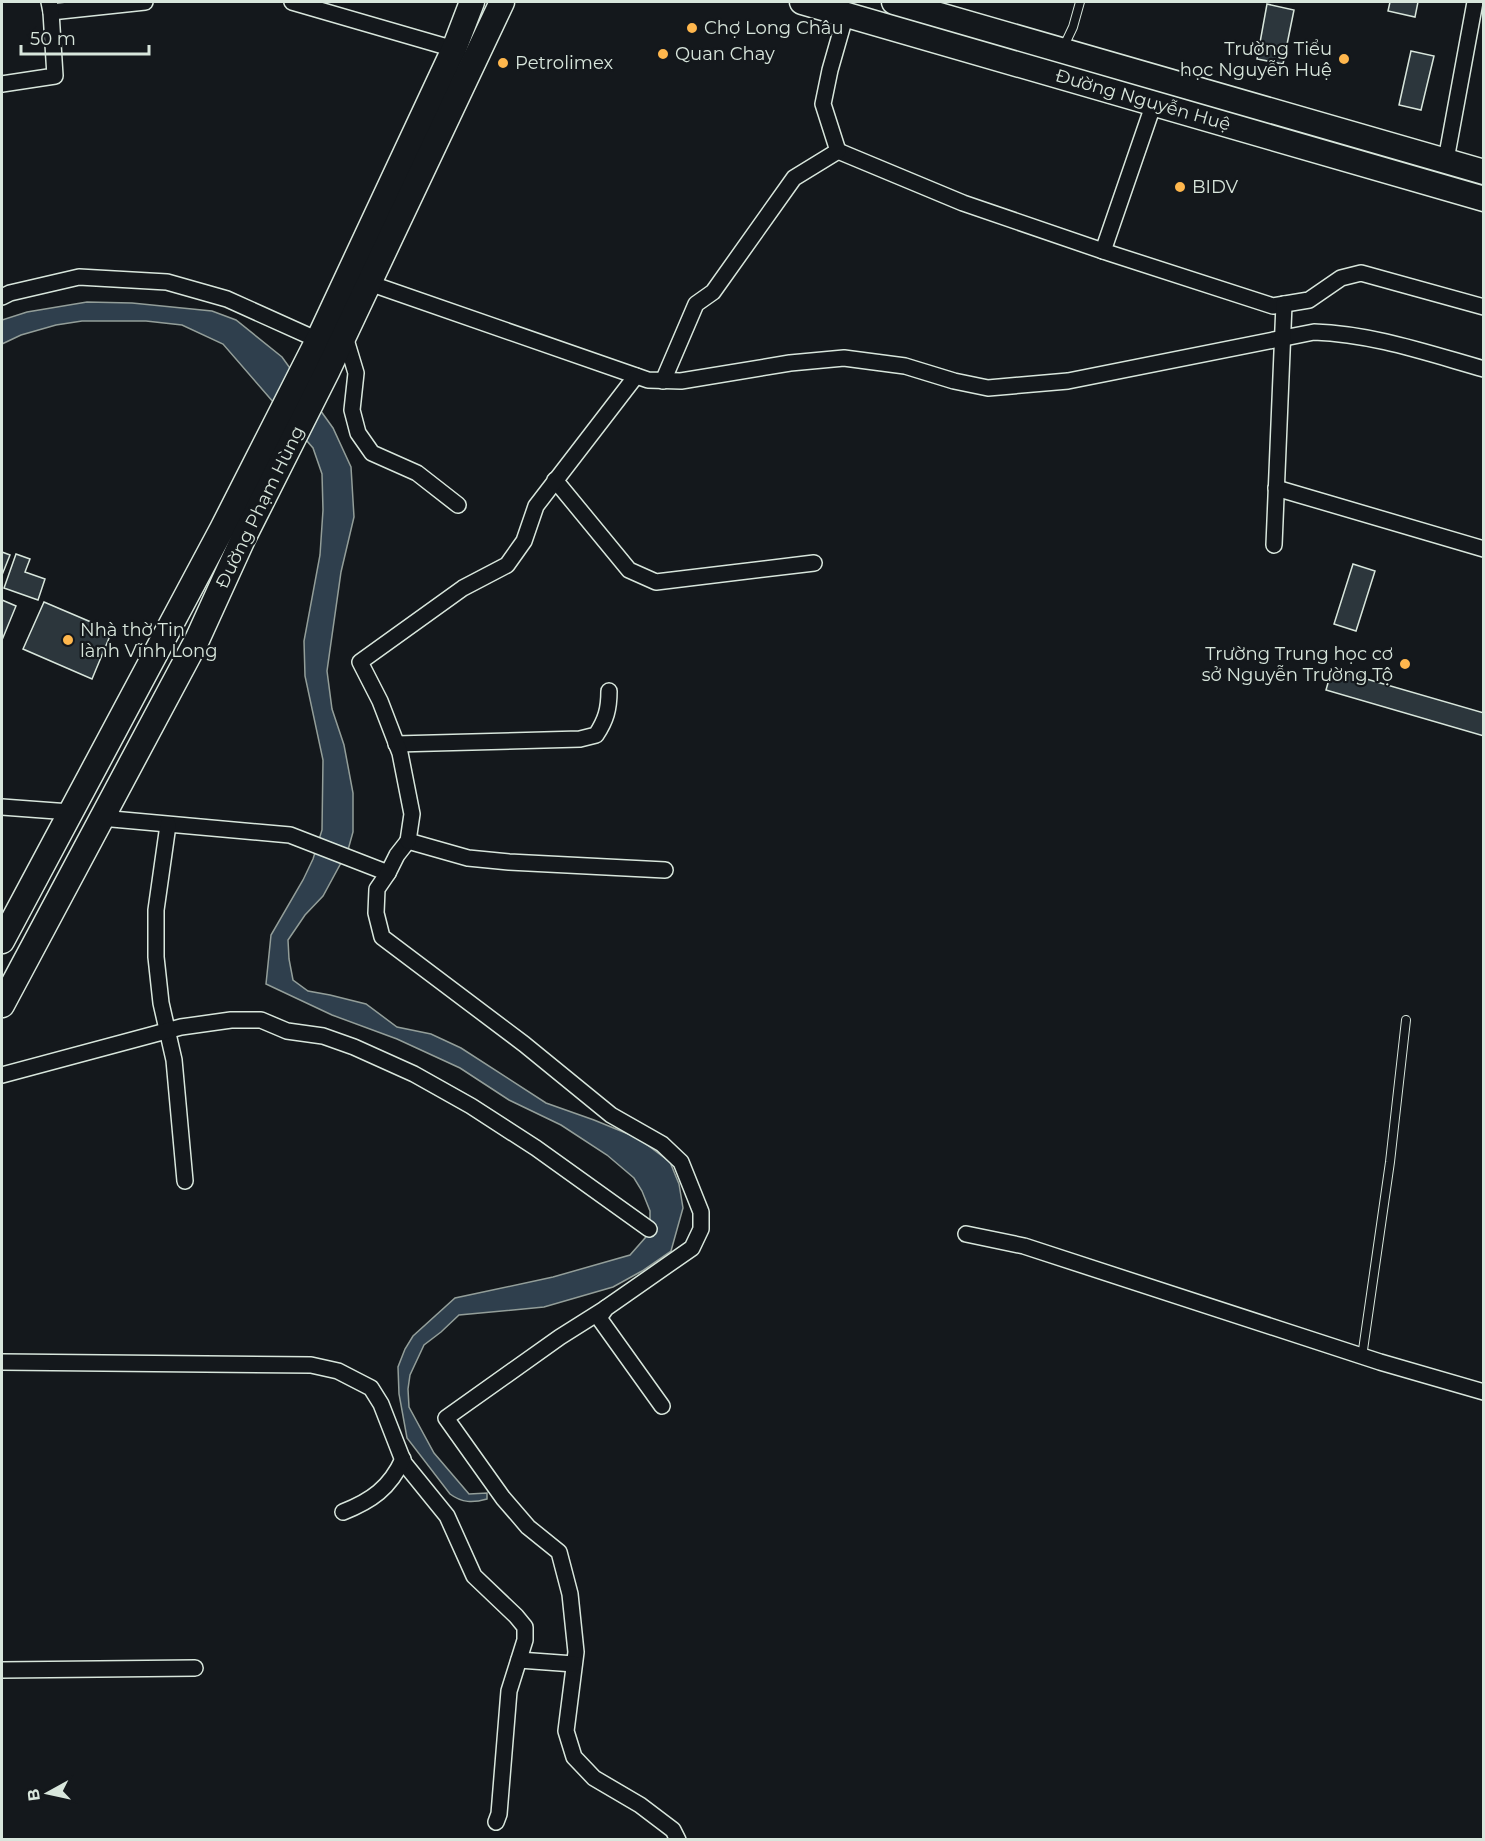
<svg xmlns="http://www.w3.org/2000/svg" width="1485" height="1841" viewBox="0 0 1485 1841" font-family="Montserrat,sans-serif">
	<rect width="100%" height="100%" fill="#14181c"/>
	<path fill="#2f3f4d" stroke="#939e99" stroke-width="1.5" d="M87 302 132 303 212 311 236 320 282 357 333 428 351 467 354 517 341 572 327 671 332 709 344 745 353 793V832L348 850 323 896 305 915 288 940 289 959 293 980 308 991 330 995 366 1004 397 1027 431 1034 461 1048 546 1103 594 1120 638 1138 670 1162 679 1184 683 1208 671 1251 642 1271 613 1287 544 1307 459 1315 441 1332 424 1345 410 1375 408 1389 409 1407 434 1453 469 1494 487 1493V1499C473 1503 462 1503 450 1494L407 1438 399 1394 398 1367 405 1349 413 1336 455 1298 553 1277 630 1255 645 1238 650 1228V1211L642 1191 634 1178 607 1155 561 1125 509 1100 460 1068 397 1039 332 1015 266 984 271 935 303 880 313 859 322 830 323 760 305 676 304 641 320 555 323 510 322 474 313 448 223 344 182 325 146 321H82L56 325 21 335 2 344V320L27 312Z"/>
	<g fill="#2c363c" stroke="#d8e6dc" stroke-width="1.5">
		<polygon points="1390,2 1418,2 1415,17 1388,11"/>
		<polygon points="1267,4 1294,10 1283,64 1257,59"/>
		<polygon points="1411,51 1434,56 1421,110 1399,105"/>
		<polygon points="2,552 10,555 2,575"/>
		<polygon points="16,554 30,559 25,572 45,579 38,600 4,588"/>
		<polygon points="1353,564 1375,571 1356,631 1334,624"/>
		<polygon points="2,600 16,606 2,640"/>
		<polygon points="44,602 112,631 92,679 23,649"/>
		<polygon points="1332,669 1484,713 1484,736 1326,690"/>
	</g>
	<g fill="none" stroke-linecap="round" stroke-linejoin="round">
		<defs>
			<g id="lane">
				<polyline points="1064,46 1073,27 1080,2"/>
				<polyline points="1362,1357 1390,1162 1406,1020"/>
			</g>
			<g id="street">
				<polyline points="49,2 51,12 145,2"/>
				<polyline points="292,2 454,49"/>
				<polyline points="2,84 55,76 51,12"/>
				<polyline points="838,151 963,203 1109,253 1273,306 1309,300 1341,278 1361,273 1484,307"/>
				<polyline points="1446,160 1475,2"/>
				<polyline points="1103,251 1154,103"/>
				<path d="M369 283 648 380 681 381 790 363 844 358 905 366 954 381 988 388 1068 381 1314 332C1373 334 1427 353 1484 369"/>
				<polyline points="2,297 10,293 79,277 167,282 227,299 318,340"/>
				<polyline points="344,333 356,373 352,410 358,433 372,453 417,473 458,505"/>
				<polyline points="663,381 696,304 713,292 794,178 838,151 823,104 830,70 846,14"/>
				<polyline points="555,480 629,570 656,582 814,563"/>
				<polyline points="1276,488 1484,549"/>
				<polyline points="1274,545 1284,304"/>
				<path d="M396 744 580 739 596 735C606 720 609 709 609 691"/>
				<polyline points="2,807 70,812"/>
				<polyline points="101,818 290,835 388,873 397,855 408,841 468,858 509,862 665,870"/>
				<polyline points="168,825 156,910 156,957 161,1003 174,1060 185,1181"/>
				<polyline points="408,841 412,814 400,753 380,701 360,662 463,588 507,565 524,541 536,506 636,376"/>
				<polyline points="388,873 377,889 376,913 382,937 524,1044 611,1115 662,1144 681,1162 701,1212 701,1229 692,1248 606,1308 599,1318 662,1406"/>
				<polyline points="2,1075 181,1027 231,1020 261,1020 287,1031 323,1036 354,1047 414,1074 471,1106 536,1148 649,1229"/>
				<polyline points="966,1234 1024,1246 1380,1362 1484,1392"/>
				<polyline points="606,1308 560,1337 446,1418 503,1498 528,1527 559,1552 570,1594 576,1652 566,1731 574,1757 594,1778 640,1805 673,1830 678,1840"/>
				<polyline points="2,1362 311,1365 338,1371 371,1388 381,1404 404,1463 447,1516 474,1576 516,1616 525,1627 525,1640 509,1691 499,1814 496,1822"/>
				<path d="M343 1512C371 1501 390 1488 403 1459"/>
				<polyline points="519,1660 574,1664"/>
				<polyline points="2,1670 195,1668"/>
			</g>
			<g id="primary">
				<polyline points="802,2 1484,199"/>
				<polyline points="894,2 1484,172"/>
				<polyline points="2,941 222,529 318,340 454,49 472,2"/>
				<polyline points="2,1005 197,640 243,539 327,372 502,2"/>
			</g>
		</defs>
		<use href="#lane" stroke="#d8e6dc" stroke-width="10"/>
		<use href="#street" stroke="#d8e6dc" stroke-width="18"/>
		<use href="#primary" stroke="#d8e6dc" stroke-width="27"/>
		<use href="#lane" stroke="#14181c" stroke-width="8"/>
		<use href="#street" stroke="#14181c" stroke-width="15"/>
		<use href="#primary" stroke="#14181c" stroke-width="24"/>
	</g>
	<g fill="#ffb74d" stroke="#14181c" stroke-width="2">
		<circle cx="692" cy="28" r="6"/>
		<circle cx="663" cy="54" r="6"/>
		<circle cx="1344" cy="59" r="6"/>
		<circle cx="503" cy="63" r="6"/>
		<circle cx="1180" cy="187" r="6"/>
		<circle cx="68" cy="640" r="6"/>
		<circle cx="1405" cy="664" r="6"/>
	</g>
	<g text-anchor="middle" stroke-width="4.5" stroke-linejoin="round" paint-order="stroke">
		<g font-size="18" fill="#d8e6dc" stroke="#14181c" text-anchor="start">
			<text x="704" y="34">Chợ Long Châu</text>
			<text x="1332" y="55" text-anchor="end">Trường Tiểu<tspan x="1332" dy="21">học Nguyễn Huệ</tspan></text>
			<text x="675" y="60">Quan Chay</text>
			<text x="515" y="69">Petrolimex</text>
			<text x="1192" y="193">BIDV</text>
			<text x="80" y="636">Nhà thờ Tin<tspan x="80" dy="21">lành Vĩnh Long</tspan></text>
			<text x="1393" y="660" text-anchor="end">Trường Trung học cơ<tspan x="1393" dy="21">sở Nguyễn Trường Tộ</tspan></text>
		</g>
		<g font-size="18" fill="#d8e6dc" stroke="#14181c">
			<text transform="translate(1143 100) rotate(16)" y="6">Đường Nguyễn Huệ</text>
			<text transform="translate(260 507) rotate(-64)" y="6">Đường Phạm Hùng</text>
		</g>
	</g>
	<rect width="1485" height="1841" fill="none" stroke="#d8e6dc" stroke-width="6"/>
	<g transform="translate(48 1793) rotate(262)" stroke="#14181c" stroke-width="4.5" paint-order="stroke">
	<path d="M0-4.5L10 22L0 15L-10 22Z" fill="#d8e6dc"/>
	<text y="-9" font-size="16" font-weight="bold" text-anchor="middle" fill="#d8e6dc">B</text>
	</g>
	<path d="M21 45v9h128v-9" fill="none" stroke="#d8e6dc" stroke-width="3"/>
	<text x="30" y="45" font-size="18" fill="#d8e6dc" stroke="#14181c" stroke-width="4.5" paint-order="stroke">50 m</text>
</svg>
